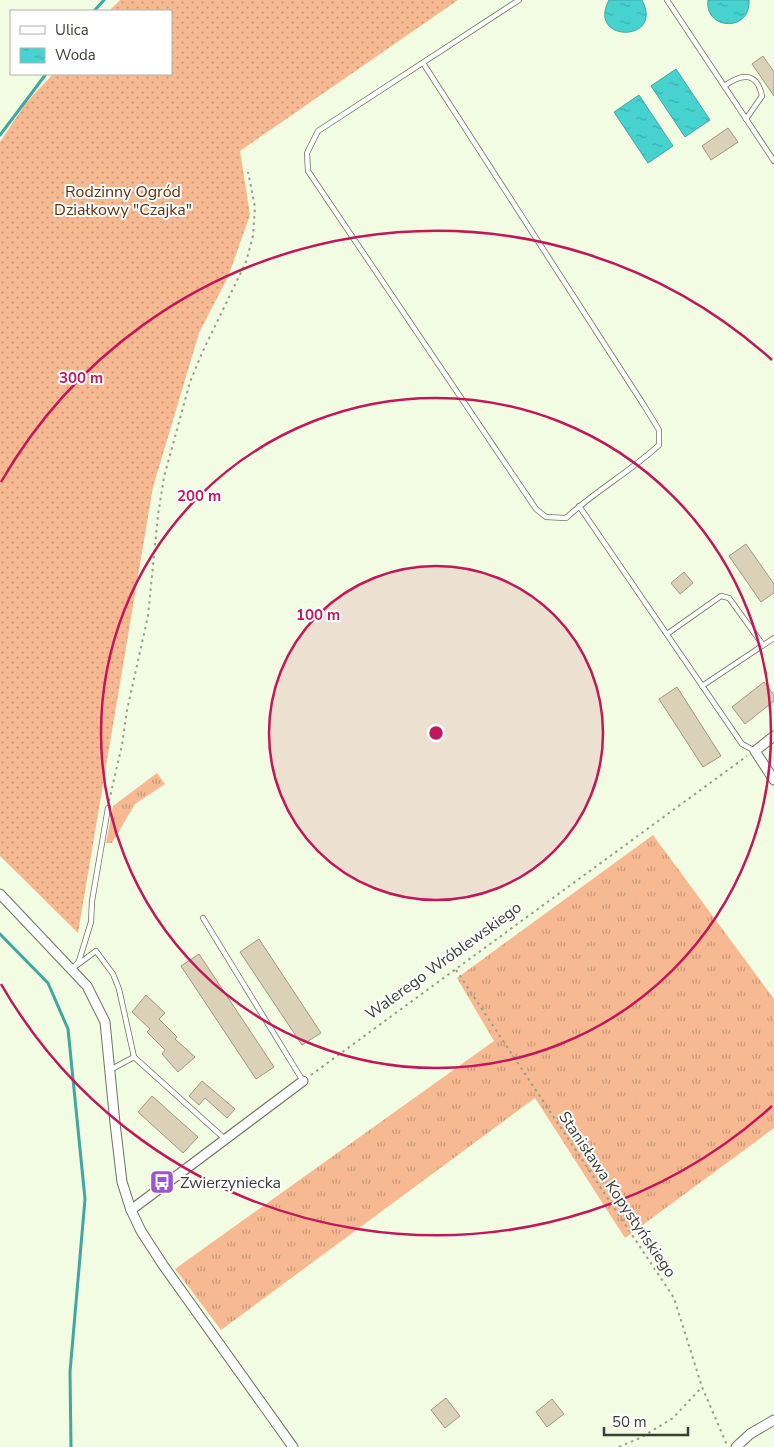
<svg xmlns="http://www.w3.org/2000/svg" width="774" height="1447" viewBox="0 0 774 1447" font-family="'Nunito Sans',sans-serif">
	<defs>
		<pattern id="grass-tufts" width="24" height="20" patternUnits="userSpaceOnUse" patternTransform="scale(1.25)"><rect width="24" height="20" fill="#f7b992"/><path d="M3 7l-1-3M5 7V3M7 7l1-3M15 17l-1-3M17 17v-4M19 17l1-3" fill="none" stroke="#c99878"/></pattern>
		<pattern id="garden-dots" width="8" height="8" patternUnits="userSpaceOnUse" patternTransform="scale(1.25)"><rect width="8" height="8" fill="#f7b992"/><path d="M2 2h.1M6 6h.1" fill="none" stroke="#c99878" stroke-width="1.8" stroke-linecap="round"/></pattern>
		<pattern id="water-ripples" width="26" height="14" patternUnits="userSpaceOnUse" patternTransform="scale(1.25)"><rect width="26" height="14" fill="#46d3d0"/><path d="M2 4q2-2 4 0t4 0M15 11q2-2 4 0t4 0" fill="none" stroke="#3cadaa"/></pattern>
	</defs>
	<rect width="100%" height="100%" fill="#f2fce2"/>
	<g fill="url(#grass-tufts)">
		<polygon points="157,773 165,784 135,804 112,843 106,843 113,806"/>
		<polygon points="653,835 774,999 774,1128 625,1238 535,1098 221,1330 175,1269 494,1041 457,978"/>
	</g>
	<polygon fill="url(#garden-dots)" points="120,0 458,0 240,151 250,215 228,277 199,333 153,487 78,933 0,856 0,142 26,103 53,74 171,74 171,11 109,11"/>
	<g fill="url(#water-ripples)" stroke="#43a6a1">
		<path d="M609 0H642C665 43 586 43 609 0Z"/>
		<path d="M708 0H749C751 33 704 30 708 0Z"/>
		<polygon points="676,69 710,120 685,137 651,86"/>
		<polygon points="639,95 673,146 648,163 614,112"/>
	</g>
	<g fill="none" stroke-linecap="round" stroke-linejoin="round">
		<g stroke="#43a6a1" stroke-width="3">
			<polyline points="94,11 104,0"/>
			<polyline points="0,135 46,74"/>
			<polyline points="0,934 48,983 68,1029 85,1199 70,1372 71,1447"/>
		</g>
	</g>
	<g fill="#dbd1b9" stroke="#a19780">
		<polygon points="763,56 774,72 774,96 752,64"/>
		<polygon points="728,128 738,142 711,160 702,146"/>
		<polygon points="746,544 774,584 774,593 761,602 729,556"/>
		<polygon points="684,572 693,583 680,594 671,583"/>
		<polygon points="764,682 774,695 774,701 745,724 732,707"/>
		<polygon points="677,687 721,756 703,767 659,699"/>
		<polygon points="259,939 321,1033 302,1045 240,952"/>
		<polygon points="199,954 274,1067 256,1079 181,966"/>
		<polygon points="146,995 165,1013 159,1019 177,1037 175,1039 195,1057 178,1072 162,1054 165,1050 147,1032 150,1029 132,1012"/>
		<polygon points="202,1081 235,1109 227,1118 205,1098 199,1105 189,1096"/>
		<polygon points="152,1096 198,1137 183,1153 138,1112"/>
		<polygon points="446,1398 460,1416 445,1428 431,1410"/>
		<polygon points="552,1399 564,1414 547,1427 536,1412"/>
	</g>
	<g fill="none" stroke-linecap="round" stroke-linejoin="round">
		<defs>
			<g id="service">
				<polyline points="667,0 774,161"/>
				<path d="M423 63 645 407 659 430V445C630 472 595 491 566 518L546 517 536 509 308 171 307 153 318 131 519 0"/>
				<path d="M724 86C742 73 757 72 762 96L746 119"/>
				<polyline points="579,506 742,744 755,751"/>
				<polyline points="667,634 721,596 729,598 763,645"/>
				<polyline points="702,686 774,638"/>
				<polyline points="203,918 303,1081"/>
				<polyline points="77,965 96,951 113,974 119,989 134,1057"/>
				<polyline points="72,970 79,961 91,922 92,901 108,808"/>
				<polyline points="110,1070 134,1057 225,1139"/>
			</g>
			<g id="minor">
				<polyline points="774,736 755,751 774,780"/>
				<polyline points="0,894 87,986 105,1022 115,1123 122,1182 131,1210 141,1231 163,1265 293,1447"/>
				<polyline points="131,1210 303,1081"/>
				<polyline points="736,1447 750,1434 774,1420"/>
			</g>
		</defs>
		<use href="#service" stroke="#6c745e" stroke-width="6"/>
		<use href="#minor" stroke="#6c745e" stroke-width="11"/>
		<g stroke="#989f8c" stroke-width="2" stroke-dasharray="2.5 4" stroke-linecap="butt">
			<polyline points="109,801 122,745 127,710 148,616 158,515 164,477 190,382 202,353 246,262 253,236 255,207 248,172"/>
			<polyline points="456,970 674,1298 702,1387 727,1445"/>
			<polyline points="311,1075 747,756"/>
			<polyline points="619,1447 642,1437 673,1418 702,1387"/>
		</g>
		<use href="#service" stroke="#fff" stroke-width="4.5"/>
		<use href="#minor" stroke="#fff" stroke-width="9"/>
	</g>
	<circle cx="436" cy="733" r="167" fill="#c2185b" fill-opacity=".12"/>
	<g fill="none" stroke="#c2185b" stroke-width="2.5">
		<circle cx="436" cy="733" r="167"/>
		<circle cx="436" cy="733" r="335"/>
		<path d="M772 1106A502 502 0 0 1 1 984M1 482A502 502 0 0 1 772 360"/>
	</g>
	<defs>
		<symbol id="bus-square" viewBox="-11 -11 22 22"><rect x="-9" y="-9" width="18" height="18" rx="4" fill="#9c56cb" stroke="#fff"/><path d="M-5-6H5V4H4V6H2V4H-2V6H-4V4H-5ZM-3.5-4V0h7V-4ZM-3.5 1.2v1.5H-2V1.2ZM2 1.2v1.5H3.5V1.2Z" fill="#fff"/></symbol>
	</defs>
	<g fill-rule="evenodd">
		<use href="#bus-square" x="148" y="1168" width="28" height="28"/>
	</g>
	<g text-anchor="middle" stroke-width="4" stroke-linejoin="round" paint-order="stroke">
		<g font-size="16" fill="#633106" stroke="#fff">
			<text x="123" y="197">Rodzinny Ogród<tspan x="123" dy="18">Działkowy "Czajka"</tspan></text>
		</g>
		<g font-size="16" fill="#3b3e34" stroke="#fff">
			<text transform="translate(443 960) rotate(-36)" y="6">Walerego Wróblewskiego</text>
			<text transform="translate(618 1194) rotate(56)" y="6">Stanisława Kopystyńskiego</text>
		</g>
		<g font-size="16" fill="#3b3e34" stroke="#fff" text-anchor="start">
			<text x="180" y="1188">Zwierzyniecka</text>
		</g>
	</g>
	<circle cx="436" cy="733" r="8" fill="#c2185b" stroke="#fff" stroke-width="2.5"/>
	<g font-size="15" text-anchor="middle" font-weight="bold" fill="#c2185b" stroke="#fff" stroke-width="4" stroke-linejoin="round" paint-order="stroke">
		<text x="81" y="383">300 m</text>
		<text x="199" y="501">200 m</text>
		<text x="318" y="620">100 m</text>
	</g>
	<rect x="10" y="10" width="162" height="65" fill="#ffffff" stroke="#b1b2ae"/>
	<rect x="20" y="26" width="25" height="8" fill="#ffffff" stroke="#b1b2ae"/>
	<text x="55" y="35" font-size="15" fill="#3b3e34">Ulica</text>
	<rect x="20" y="48" width="25" height="15" fill="url(#water-ripples)" stroke="#b1b2ae"/>
	<text x="55" y="60" font-size="15" fill="#3b3e34">Woda</text>
	<path d="M604 1427v8h84v-8" fill="none" stroke="#3b3e34" stroke-width="2.5"/>
	<text x="612" y="1427" font-size="15" fill="#3b3e34" stroke="#ffffff" stroke-width="4" paint-order="stroke">50 m</text>
</svg>
